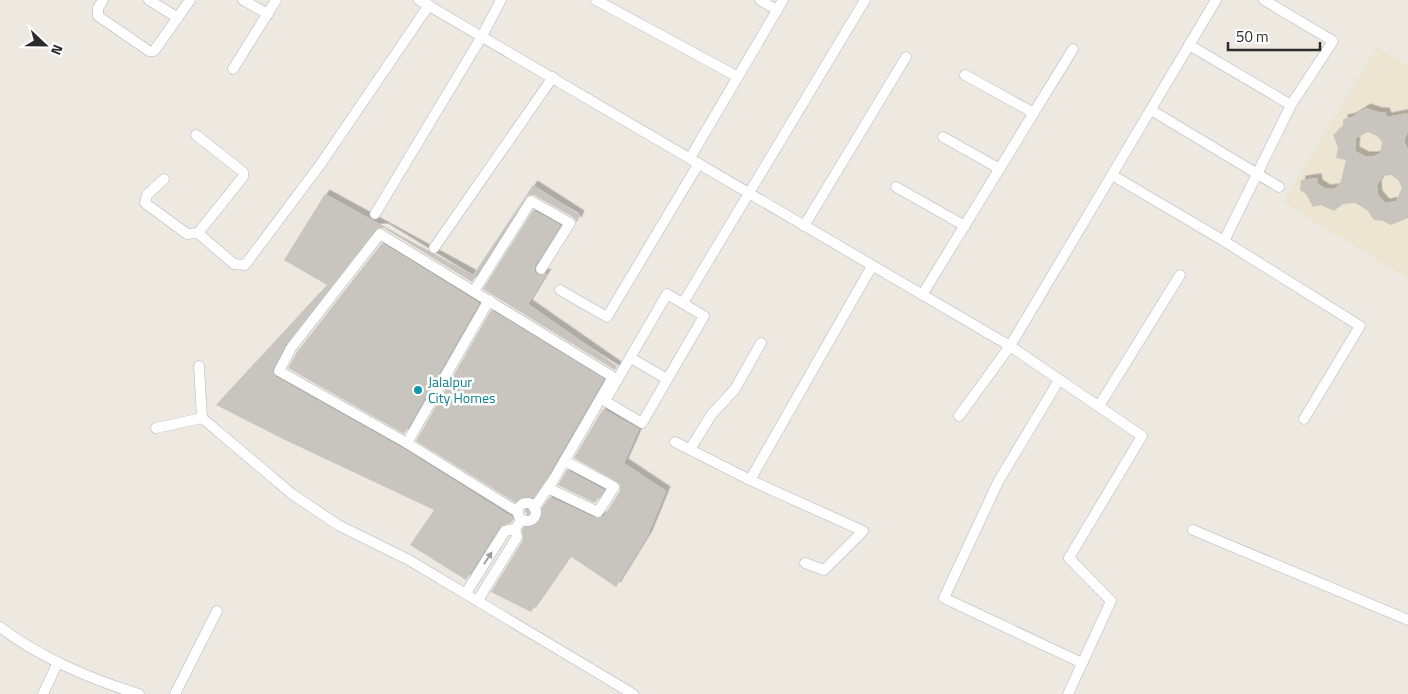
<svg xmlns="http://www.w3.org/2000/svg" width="1408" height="694" viewBox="0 0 1408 694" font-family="'Titillium Web',sans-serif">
	<defs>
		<filter id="shadow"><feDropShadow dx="4.5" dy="-4.5" stdDeviation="0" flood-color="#0004"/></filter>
	</defs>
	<rect width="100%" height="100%" fill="#ede8e0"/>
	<polygon fill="#ece5d1" points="1377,47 1408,65 1408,279 1283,202"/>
	<g fill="#c8c5bf" fill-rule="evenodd" filter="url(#shadow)">
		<path d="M1366 108 1378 112H1385L1387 117 1408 113V131L1404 141 1408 150V218L1391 225 1383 221 1374 220 1367 210 1355 203 1343 204 1334 211 1321 205 1313 207 1306 194 1300 190 1301 180 1317 178 1318 184 1326 189 1335 188 1340 184 1346 160 1336 158 1338 148 1333 135 1343 127V119L1352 117ZM1368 132 1377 136 1382 142 1380 153 1374 156H1365L1355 151 1356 138ZM1391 175 1398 180 1402 188 1396 201 1385 203 1378 195 1377 185 1383 176Z"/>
		<polygon points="533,185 580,215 577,222 573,217 534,195 527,195 472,282 384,228 377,228 286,344 272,371 276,377 404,449 514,518 511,523 499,527 466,580 410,545 434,510 285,440 216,405 327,285 284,260 325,194 473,275"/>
		<polygon points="533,210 560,225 535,266 535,272 538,275 547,273 528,304 617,366 615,370 483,289"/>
		<polygon points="382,243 479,303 404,434 288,368 297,352"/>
		<polygon points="491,310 604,379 548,475 528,504 530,513 537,514 550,497 595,518 604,516 620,491 620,484 574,458 603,409 639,429 624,463 666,491 648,535 616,587 570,556 531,612 491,592 523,540 522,530 529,519 524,508 416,441"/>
		<polygon points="567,470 604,490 595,503 558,485"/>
	</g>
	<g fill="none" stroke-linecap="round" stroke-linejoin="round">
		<defs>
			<g id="street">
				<polyline points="103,0 98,8 98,16 149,51 154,51 190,0"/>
				<polyline points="149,0 178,18"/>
				<polyline points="243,0 268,14"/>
				<polyline points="419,0 1010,346 1142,436 1069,558 1111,601 1068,694"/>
				<polyline points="596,0 738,77"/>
				<polyline points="760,0 777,10"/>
				<polyline points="1189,45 1291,105"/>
				<polyline points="233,69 276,0"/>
				<polyline points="965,75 1034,113"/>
				<polyline points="1151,110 1279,187"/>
				<polyline points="196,135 243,172 243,177 198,233"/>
				<polyline points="943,137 1000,169"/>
				<polyline points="690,158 783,0"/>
				<polyline points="1112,175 1224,241 1360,326 1304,419"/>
				<polyline points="164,179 147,195 145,203 187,234 198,233 234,264 245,265 320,165 429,5"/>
				<polyline points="896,187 965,226"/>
				<polyline points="375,214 482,36 501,0"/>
				<polyline points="804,226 906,57"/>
				<polyline points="1224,241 1291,105 1333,41 1264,0"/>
				<polyline points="434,248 553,77"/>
				<polyline points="560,290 607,317 699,163"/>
				<polyline points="474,291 531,201 570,223 541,269"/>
				<polygon points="667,294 704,316 642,423 605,401"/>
				<polyline points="922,295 1073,49"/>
				<polyline points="683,303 865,0"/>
				<polyline points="631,358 667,379"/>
				<polyline points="199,366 202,418 292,494 338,525 409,560 633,694"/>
				<polyline points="1059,380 998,482 944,598 1082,663"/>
				<polyline points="1099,406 1180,275"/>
				<polyline points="959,416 1010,346 1216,0"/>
				<polyline points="156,428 202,418"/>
				<polyline points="675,442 750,480 863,531 824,570 805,563"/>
				<polyline points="407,443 489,300"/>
				<polyline points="690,449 712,414 735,389 761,343"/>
				<polyline points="750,480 872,266"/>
				<polyline points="548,488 598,512 614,487 565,461"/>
				<circle cx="527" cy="512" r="9"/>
				<polyline points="518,512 407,443 279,371 291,348 380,234 613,377 554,479 534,508"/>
				<polyline points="1193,530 1408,620"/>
				<polyline points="466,593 505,531 515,529 522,519"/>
				<polyline points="478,600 517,537 515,529"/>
				<path d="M0 627C38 657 93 680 139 694"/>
				<polyline points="43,694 58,662"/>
				<polyline points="175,694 217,611"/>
			</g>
		</defs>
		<use href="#street" stroke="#b3b5be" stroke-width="11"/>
		<use href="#street" stroke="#fff" stroke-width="10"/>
	</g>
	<defs><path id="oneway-solid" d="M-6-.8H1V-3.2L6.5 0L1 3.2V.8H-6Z" transform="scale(1.25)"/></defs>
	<use fill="#a0a0a0" href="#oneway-solid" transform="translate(488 558) rotate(-57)"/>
	<circle fill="#0f9aa8" stroke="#fff" stroke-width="2" cx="418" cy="390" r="5"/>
	<g text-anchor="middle" stroke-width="5" stroke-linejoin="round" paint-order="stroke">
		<g font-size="14" fill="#0d838f" stroke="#fff" text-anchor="start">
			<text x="428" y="387">Jalalpur<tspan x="428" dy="16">City Homes</tspan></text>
		</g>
	</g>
	<g transform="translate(45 45) rotate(112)" stroke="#ffffff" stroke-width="4" paint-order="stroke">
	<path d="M0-4L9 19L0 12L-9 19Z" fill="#2c2c2c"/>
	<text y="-8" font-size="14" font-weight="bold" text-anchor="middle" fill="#2c2c2c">N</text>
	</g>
	<path d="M1228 42v8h92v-8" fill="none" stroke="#2c2c2c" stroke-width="2.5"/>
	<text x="1236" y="42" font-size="15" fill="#2c2c2c" stroke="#ffffff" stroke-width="4" paint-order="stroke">50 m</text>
</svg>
